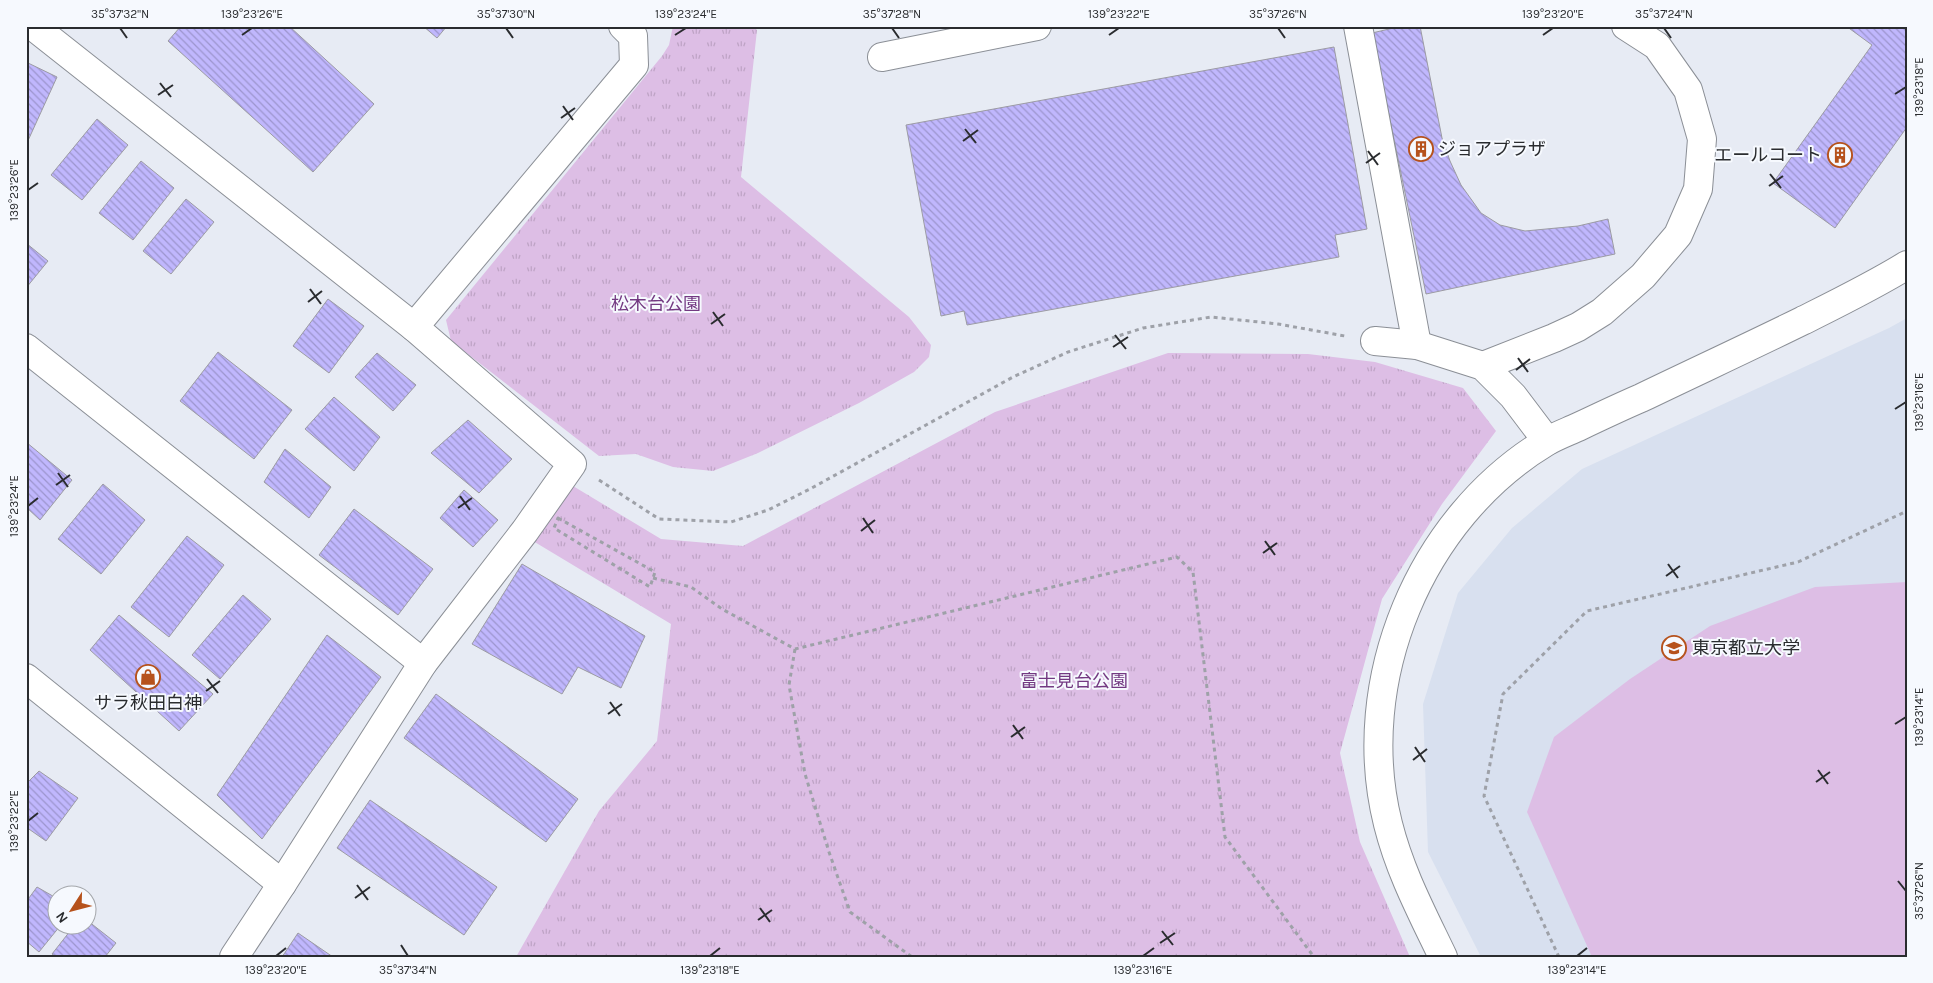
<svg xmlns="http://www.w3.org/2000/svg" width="1933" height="983" viewBox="0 0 1933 983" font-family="Karla,'Noto Sans JP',sans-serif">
	<defs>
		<pattern id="grass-tufts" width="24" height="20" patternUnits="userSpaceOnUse" patternTransform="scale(1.25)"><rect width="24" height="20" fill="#ddbee5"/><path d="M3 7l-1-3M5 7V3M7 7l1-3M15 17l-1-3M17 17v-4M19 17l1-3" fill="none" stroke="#bea3c5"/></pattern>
		<pattern id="building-back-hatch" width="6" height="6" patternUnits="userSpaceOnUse" patternTransform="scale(1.25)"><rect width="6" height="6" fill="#c0b7fd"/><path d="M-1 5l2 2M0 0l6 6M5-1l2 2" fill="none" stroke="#9c95cd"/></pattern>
	</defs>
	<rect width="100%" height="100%" fill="#e7ebf4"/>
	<polygon fill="#d8e0ef" points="1907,318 1907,957 1481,957 1428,852 1423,704 1458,593 1512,528 1582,469 1889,328"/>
	<g fill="url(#grass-tufts)">
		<polygon points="673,26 750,26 757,30 741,177 909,317 931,345 929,357 914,372 859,403 758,453 713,471 673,467 636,454 599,456 451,341 446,320 662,56 669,45"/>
		<polygon points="1168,353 1308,354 1375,362 1463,388 1496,431 1442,504 1382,599 1340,753 1360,842 1410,957 516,957 599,811 657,741 671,624 528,538 568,483 661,539 743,546 995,412"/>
	</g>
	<polygon fill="#ddbee5" points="1907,582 1907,957 1592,957 1527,812 1554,737 1630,679 1710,626 1815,587"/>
	<g fill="url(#building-back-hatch)" stroke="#9c9ba3">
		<polygon points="181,26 289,26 374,104 313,172 168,41"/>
		<polygon points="423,26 447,26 437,38"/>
		<polygon points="1402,26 1420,26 1442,138 1450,161 1461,185 1481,213 1500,225 1525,231 1578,226 1608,219 1615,254 1426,294 1372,33"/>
		<polygon points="1846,26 1907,26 1907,127 1835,228 1773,183 1872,45"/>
		<polygon points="1334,47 1367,229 1335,235 1339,257 967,325 964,311 941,316 906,125"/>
		<polygon points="26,62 57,77 26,145"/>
		<polygon points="97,119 128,145 82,200 51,175"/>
		<polygon points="141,161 174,188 133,240 99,213"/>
		<polygon points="186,199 214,222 171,274 143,251"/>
		<polygon points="26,243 48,261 26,288"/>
		<polygon points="328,299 364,326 329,373 293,346"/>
		<polygon points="218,352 292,410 254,459 180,401"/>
		<polygon points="377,353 416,385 393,411 355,377"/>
		<polygon points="334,397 380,437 354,471 305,429"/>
		<polygon points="468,420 512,459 479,493 431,453"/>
		<polygon points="26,442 72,480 40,520 26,507"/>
		<polygon points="285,449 331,487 309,518 264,482"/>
		<polygon points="103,484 145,520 101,574 58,539"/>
		<polygon points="464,490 498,520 473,547 440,518"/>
		<polygon points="354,509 433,569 398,615 319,555"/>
		<polygon points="187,536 224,565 169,637 131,607"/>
		<polygon points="522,564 645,636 621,688 578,667 562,694 472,644"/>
		<polygon points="243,595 271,619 220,679 192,655"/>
		<polygon points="119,615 213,694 179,731 90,650"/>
		<polygon points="327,635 381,677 262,839 217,795"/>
		<polygon points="436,694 578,799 546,842 404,738"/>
		<polygon points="39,771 78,798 46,841 26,827 26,784"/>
		<polygon points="370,800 497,887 464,935 337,848"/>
		<polygon points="37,887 58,899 58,926 60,926 39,952 26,941 26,902"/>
		<polygon points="88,921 116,943 105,957 56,957 52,954 74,926 88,926"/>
		<polygon points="298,933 333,957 282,957"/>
	</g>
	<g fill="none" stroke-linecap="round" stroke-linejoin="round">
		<defs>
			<g id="minor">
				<polyline points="33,26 414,327 572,464 525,531 423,663 282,884 234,957"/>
				<polyline points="1358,26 1417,345"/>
				<polyline points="882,57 1037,26"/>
				<polyline points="414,327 634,65 633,36 623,26"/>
				<polyline points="1375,341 1417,345 1483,366 1513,396 1547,441"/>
				<polyline points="26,348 423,663"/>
				<polyline points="1483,366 1554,338 1578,327 1602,312 1643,276 1678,235 1698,189 1702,139 1688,90 1657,46 1626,26"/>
				<polyline points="26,678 282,884"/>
				<path d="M1443 957C1422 913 1400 872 1388 824 1352 681 1420 518 1546 442 1556 436 1567 432 1578 427 1599 417 1620 407 1641 398 1695 372 1749 347 1802 321 1838 303 1873 286 1907 265"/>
			</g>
		</defs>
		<use href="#minor" stroke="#8b8f96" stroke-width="30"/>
		<g stroke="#9ea1a8" stroke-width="3" stroke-dasharray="4 4" stroke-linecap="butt">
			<polyline points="599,480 659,519 731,522 768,510 810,489 1013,377 1068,352 1143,328 1211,317 1278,324 1345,336"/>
			<polygon points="558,518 655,572 650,587 554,528"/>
			<polyline points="653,578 691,587 722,609 795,649 1177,557 1193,572 1225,837 1314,957"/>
			<polyline points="795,649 789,685 805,774 829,852 850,912 912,957"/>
			<polyline points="1559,957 1484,796 1503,694 1587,611 1798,562 1907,511"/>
		</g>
		<use href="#minor" stroke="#fff" stroke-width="28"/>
	</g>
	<path fill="none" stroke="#2a2c2f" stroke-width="2" d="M120 28 127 38M506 28 513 38M892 28 899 38M1278 28 1285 38M1664 28 1671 38M242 35 252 28M675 35 686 28M1109 35 1119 28M1543 35 1553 28M160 83 171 97M1895 94 1906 87M158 95 173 85M563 106 573 120M561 118 575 108M965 129 976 143M963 141 978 130M1368 151 1378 165M1366 163 1380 153M1770 174 1781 188M1769 186 1783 176M28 190 38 183M310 289 321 304M308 302 322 291M713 312 723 326M711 324 725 314M1115 335 1126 349M1113 347 1128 337M1518 358 1528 372M1516 370 1530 359M1895 409 1906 402M58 473 68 487M56 485 70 475M460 496 470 510M28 506 38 498M458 508 472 498M863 518 873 533M861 531 875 520M1265 541 1275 555M1263 553 1277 543M1668 564 1678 578M1666 576 1680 566M207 679 218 693M206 691 220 681M610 702 620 716M608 714 622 704M1895 724 1906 717M1013 725 1023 739M1011 737 1025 727M1415 747 1425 762M1413 760 1427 749M1818 770 1828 784M1816 782 1830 772M28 821 38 813M1898 881 1906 891M357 885 368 900M355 898 370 887M760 908 770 922M758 920 772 910M1162 931 1173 945M1160 943 1175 933M401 945 408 956M276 956 286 948M710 956 720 948M1143 956 1154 948M1577 956 1587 948"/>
	<defs>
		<symbol id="building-ring" viewBox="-11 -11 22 22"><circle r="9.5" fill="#f6f9fe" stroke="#b6521c" stroke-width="1.5"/><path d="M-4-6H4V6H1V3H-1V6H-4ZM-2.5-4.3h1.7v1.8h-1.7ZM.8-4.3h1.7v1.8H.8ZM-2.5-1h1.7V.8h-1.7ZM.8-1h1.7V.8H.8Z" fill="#b6521c"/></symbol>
		<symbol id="university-ring" viewBox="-11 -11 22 22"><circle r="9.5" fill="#f6f9fe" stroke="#b6521c" stroke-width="1.5"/><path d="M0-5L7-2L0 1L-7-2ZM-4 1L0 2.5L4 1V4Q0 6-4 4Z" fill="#b6521c"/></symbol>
		<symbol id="shop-ring" viewBox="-11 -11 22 22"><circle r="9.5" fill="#f6f9fe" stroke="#b6521c" stroke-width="1.5"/><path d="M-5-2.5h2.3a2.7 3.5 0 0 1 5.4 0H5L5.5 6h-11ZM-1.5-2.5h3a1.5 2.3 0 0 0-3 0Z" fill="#b6521c"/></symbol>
	</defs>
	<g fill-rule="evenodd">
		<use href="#building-ring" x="1407" y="135" width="28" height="28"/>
		<use href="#building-ring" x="1826" y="141" width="28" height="28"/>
		<use href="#university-ring" x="1660" y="634" width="28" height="28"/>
		<use href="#shop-ring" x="134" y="663" width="28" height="28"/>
	</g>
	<g text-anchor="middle" stroke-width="4" stroke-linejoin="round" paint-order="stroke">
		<g font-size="18" fill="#2a2c2f" stroke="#f6f9fe" text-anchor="start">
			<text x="1438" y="155">ジョアプラザ</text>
			<text x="1822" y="161" text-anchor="end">エールコート</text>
			<text x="1692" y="654">東京都立大学</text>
			<text x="148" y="709" text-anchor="middle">サラ秋田白神</text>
		</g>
		<g font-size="18" fill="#733982" stroke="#f6f9fe">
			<text x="656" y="310">松木台公園</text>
			<text x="1074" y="687">富士見台公園</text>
		</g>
	</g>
	<rect width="1933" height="983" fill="none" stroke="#f6f9fe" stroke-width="55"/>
	<g transform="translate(72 910) rotate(234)"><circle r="24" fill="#f6f9fe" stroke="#a4a7ab"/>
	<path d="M0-4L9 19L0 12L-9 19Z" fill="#b6521c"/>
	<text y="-8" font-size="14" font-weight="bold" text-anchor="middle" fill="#2a2c2f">N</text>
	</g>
	<rect x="28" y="28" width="1878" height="928" fill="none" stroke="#2a2c2f" stroke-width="2"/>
	<g font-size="12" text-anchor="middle" fill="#2a2c2f">
		<text x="120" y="18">35°37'32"N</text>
		<text x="252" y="18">139°23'26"E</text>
		<text x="506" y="18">35°37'30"N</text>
		<text x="686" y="18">139°23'24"E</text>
		<text x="892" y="18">35°37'28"N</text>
		<text x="1119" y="18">139°23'22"E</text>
		<text x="1278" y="18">35°37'26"N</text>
		<text x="1553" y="18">139°23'20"E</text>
		<text x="1664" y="18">35°37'24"N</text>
		<text transform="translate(1919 87) rotate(-90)" y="4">139°23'18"E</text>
		<text transform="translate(14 190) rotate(-90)" y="4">139°23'26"E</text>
		<text transform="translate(1919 402) rotate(-90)" y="4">139°23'16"E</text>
		<text transform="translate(14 506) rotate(-90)" y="4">139°23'24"E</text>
		<text transform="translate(1919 717) rotate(-90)" y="4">139°23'14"E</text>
		<text transform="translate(14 821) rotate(-90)" y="4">139°23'22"E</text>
		<text transform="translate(1919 891) rotate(-90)" y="4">35°37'26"N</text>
		<text x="276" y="974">139°23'20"E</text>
		<text x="408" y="974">35°37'34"N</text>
		<text x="710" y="974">139°23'18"E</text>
		<text x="1143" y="974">139°23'16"E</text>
		<text x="1577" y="974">139°23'14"E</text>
	</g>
</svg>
